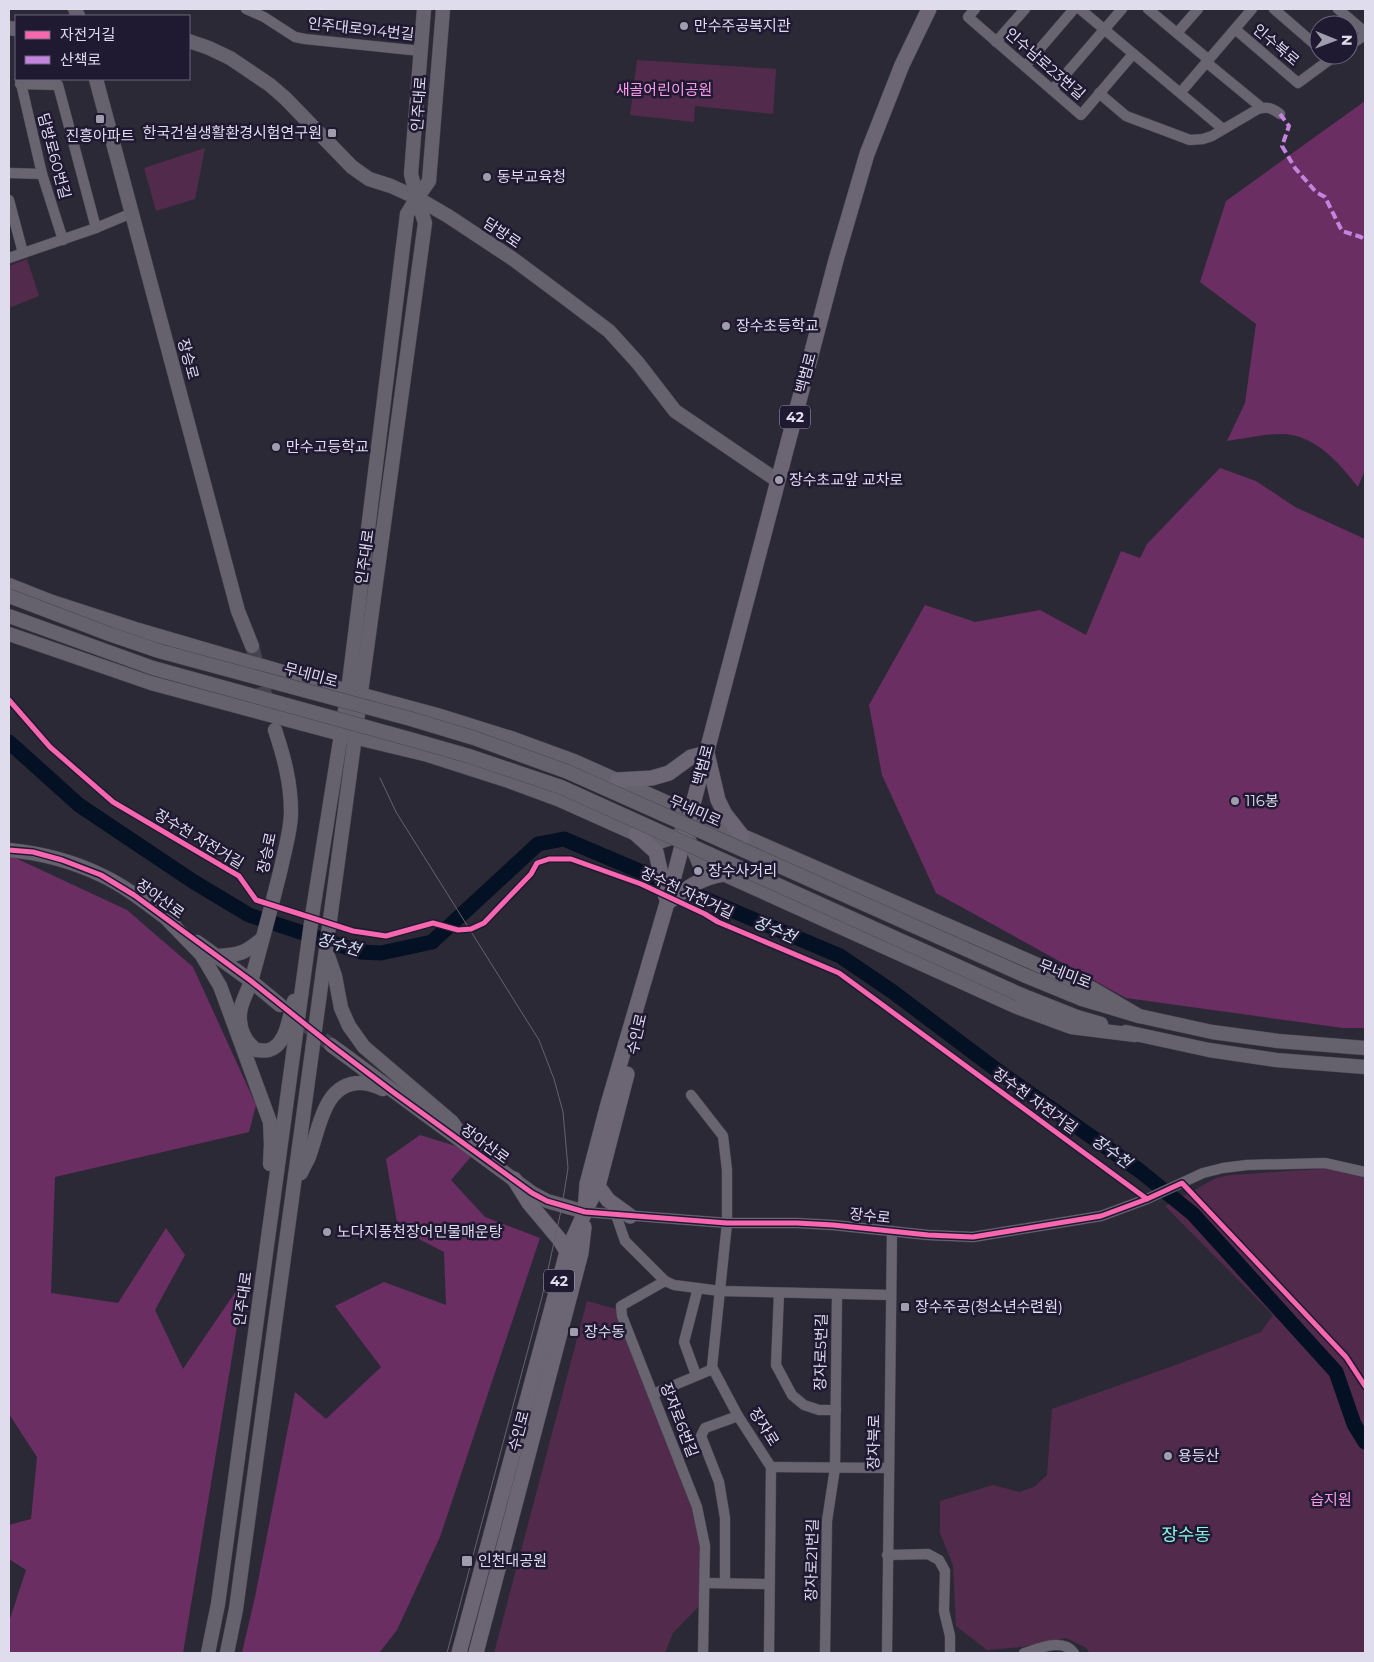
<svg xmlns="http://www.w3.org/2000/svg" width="1374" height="1662" viewBox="0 0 1374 1662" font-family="Montserrat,'Noto Sans KR',sans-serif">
	<rect width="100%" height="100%" fill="#2c2936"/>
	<g fill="#522b4c">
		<polygon points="637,60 776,69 773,114 695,106 694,122 630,115"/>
		<polygon points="205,148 195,199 156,211 144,168"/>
		<polygon points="27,259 39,296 9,308 9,266"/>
		<polygon points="1335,1168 1365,1178 1365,1653 1090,1653 1085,1647 1066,1638 1022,1647 987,1650 956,1626 953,1565 940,1533 940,1501 993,1485 1019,1492 1034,1487 1047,1475 1052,1409 1173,1366 1261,1332 1273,1315 1165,1206 1216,1178 1230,1175"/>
		<polygon points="587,1301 616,1309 692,1503 701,1546 701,1604 673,1633 665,1653 494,1653"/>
	</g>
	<g fill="#6b2e62">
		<path d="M1365 101V470L1358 487C1339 463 1315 434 1281 434 1263 434 1244 439 1227 441L1245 403 1256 324 1200 282 1226 201Z"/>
		<polygon points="1220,468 1256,481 1295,507 1365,539 1365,1028 1343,1028 1126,998 936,893 882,775 869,705 925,605 975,622 1040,610 1086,635 1121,551 1140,558 1147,544"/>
		<polygon points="9,855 127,910 193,967 256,1105 249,1132 55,1177 51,1293 118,1303 166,1228 185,1255 155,1310 183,1369 245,1278 183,1653 9,1653 9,1622 26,1570 9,1559 9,1525 31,1519 37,1457 9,1414"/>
		<polygon points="420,1135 475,1152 451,1180 485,1217 540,1238 440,1537 397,1630 379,1653 242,1653 255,1597 295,1392 326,1419 381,1367 335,1306 384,1282 446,1305 444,1252 398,1228 386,1159"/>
	</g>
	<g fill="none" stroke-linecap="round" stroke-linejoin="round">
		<polyline stroke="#041023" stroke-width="15" points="9,742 79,805 194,882 249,915 360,952 381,953 432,942 538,844 564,839 840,956 893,992 998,1071 1140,1171 1193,1214 1336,1372 1354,1424 1365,1442"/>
		<g stroke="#474451" stroke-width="14" stroke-dasharray="14 7" stroke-linecap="butt">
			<polyline points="252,646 275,730"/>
			<polyline points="290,1013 331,1045"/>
		</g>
		<defs>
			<g id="street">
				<polyline points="246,9 264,17 295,37 305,39 421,51"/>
				<polyline points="975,9 968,17 1081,115 1133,54"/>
				<polyline points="1080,9 1223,129"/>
				<polyline points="1148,9 1209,60"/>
				<polyline points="1274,9 1319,48"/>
				<polyline points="1338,9 1365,32"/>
				<polyline points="1235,29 1298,83 1336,55"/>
				<polyline points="1177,33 1198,9"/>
				<polyline points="996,42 1025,9"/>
				<polyline points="1349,46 1365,35"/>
				<polyline points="1206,62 1262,108"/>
				<polyline points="1025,66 1074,9"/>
				<polyline points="20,79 42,174 63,240"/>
				<polyline points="20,84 58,85 96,228"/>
				<polyline points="1052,90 1122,9"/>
				<polyline points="1181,92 1252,9"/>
				<path d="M1099 93 1126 116 1190 140 1203 139 1212 136 1258 109C1267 106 1272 108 1280 114"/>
				<polyline points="9,173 42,174"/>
				<polyline points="9,200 23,253"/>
				<polyline points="9,258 96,228 132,213"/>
				<polyline points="691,1095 723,1136 727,1170 727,1223 712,1367 738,1416 771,1467 769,1653"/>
				<polyline points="585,1212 727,1223 797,1223 833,1225 928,1235 973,1237 1101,1216 1147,1199 1203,1173 1223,1168 1247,1165 1325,1163 1365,1172"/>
				<polyline points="616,1215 625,1241 665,1281"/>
				<polyline points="779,1293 776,1365 792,1395 804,1405 819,1410 836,1410"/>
				<polyline points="696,1375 684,1342 698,1288"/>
				<polyline points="653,1394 713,1369"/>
				<polyline points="771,1467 888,1468"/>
				<polyline points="887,1555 928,1554 939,1560 945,1571 944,1611 950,1636 950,1653"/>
				<polyline points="705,1583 769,1584"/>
				<polyline points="725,1583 725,1518 719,1482 701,1436 705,1428 738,1416"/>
				<polyline points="703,1653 705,1546 697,1507 622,1316 621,1306 665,1281 674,1285 720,1291 891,1295"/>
				<polyline points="825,1653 827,1521 835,1468 837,1294"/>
				<polyline points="887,1653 892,1231"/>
				<path d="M1024 1653C1038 1649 1063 1637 1074 1653"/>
			</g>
			<g id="secondary">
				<polyline points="75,9 78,16"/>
				<polyline points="9,28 16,29"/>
				<polyline points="189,41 209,48 230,58 270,85 285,98 352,167 369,179 391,186 417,198 448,216 513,259 564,297 609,331 638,363 675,411 778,481"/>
				<polyline points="96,79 238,611 252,646"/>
				<polyline points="9,585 52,602 135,629 348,691 437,715 514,739 574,761 668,803 686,833 711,822 1093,989 1139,1016"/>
				<polyline points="9,634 151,683 341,734 428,755 506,780 560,800 656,843 686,833 699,863 1017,1007 1071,1027 1135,1035"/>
				<path d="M275 730C284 757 291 783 291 812 291 830 285 849 281 868 272 905 262 941 252 978 248 992 238 1006 240 1021 241 1033 247 1043 256 1050 260 1050 265 1051 269 1050 287 1045 289 1016 294 1001"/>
				<path d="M9 850C40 853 72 861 101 875 127 887 151 907 174 924"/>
				<polyline points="168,920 201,954 220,986 270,1122 271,1144 270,1164"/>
				<polyline points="197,942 251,981 280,1005"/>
				<path d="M217 956C240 955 245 953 262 939"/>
				<polyline points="328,956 335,976 341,1008 349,1026 364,1047 452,1122 463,1138"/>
				<polyline points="1026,976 1082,999 1139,1016 1212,1032 1278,1041 1365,1048"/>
				<polyline points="1019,994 1077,1017 1101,1024"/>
				<polyline points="1126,1032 1209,1050 1276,1060 1365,1067"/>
				<polyline points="331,1045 532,1193 547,1201 585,1212"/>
				<path d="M301 1173C303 1168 306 1163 308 1159 319 1133 322 1083 360 1083 368 1083 376 1086 383 1089"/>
				<polyline points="208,1653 218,1604 312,916 348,691 407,214 417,198 411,174 424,9"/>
				<path d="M227 1653 236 1609C300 1147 364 685 425 223L417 198 429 181 443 9"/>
			</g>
			<g id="primary">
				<polyline points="617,780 652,778 669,773 691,757 707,753 718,800 725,814 743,837"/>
				<polyline points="636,834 656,852 666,897"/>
				<path d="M667 903C686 889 699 878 723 874"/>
				<polyline points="514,1179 529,1203 560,1240 567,1252"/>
				<polyline points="598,1186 608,1200 630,1216"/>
				<polyline points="588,1205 598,1186 627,1074"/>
				<polyline points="459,1653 567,1252 585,1212 587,1184 608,1104 667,903 836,260 867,154 902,65 929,9"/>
				<polyline points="476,1653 581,1253 584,1227"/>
			</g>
		</defs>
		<use href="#street" stroke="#494753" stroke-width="11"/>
		<use href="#secondary" stroke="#494753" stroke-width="15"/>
		<use href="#primary" stroke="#494753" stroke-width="16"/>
		<use href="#street" stroke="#686571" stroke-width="10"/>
		<use href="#secondary" stroke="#65616d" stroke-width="14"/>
		<use href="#primary" stroke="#6b6574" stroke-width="15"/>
		<polyline stroke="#65626d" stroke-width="1" points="380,778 396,812 539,1040 554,1079 563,1112 568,1168 562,1206 542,1297 447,1653"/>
		<defs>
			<g id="secondary-bridge">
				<polyline points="9,596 109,634 159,651 411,719 474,738 568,772 1026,976"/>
				<polyline points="9,616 153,668 406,738 469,756 561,787 1019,994"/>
			</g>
		</defs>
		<use href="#secondary-bridge" stroke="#494753" stroke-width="15" stroke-linecap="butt"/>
		<use href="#secondary-bridge" stroke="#65616d" stroke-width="14"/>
		<polyline stroke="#c483df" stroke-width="4" stroke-dasharray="8 4" stroke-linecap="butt" points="1280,114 1289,126 1282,146 1295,168 1316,192 1325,197 1342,231 1361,237 1365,240"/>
		<defs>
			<g id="cycleway">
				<polyline points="9,700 50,747 113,802 239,876 256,900 353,931 386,936 433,923 458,930 471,929 484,923 531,874 537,863 549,859 571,859 641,884 705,914 718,922 839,973 1147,1199"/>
				<polyline points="9,850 33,852 62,860 101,875 134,895 251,981 331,1045 393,1092 532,1193 547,1201 585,1212 727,1223 797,1223 833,1225 928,1235 973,1237 1101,1216 1147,1199 1182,1183 1346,1357 1365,1386"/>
			</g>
		</defs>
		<use href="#cycleway" stroke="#1f1932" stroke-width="8"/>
		<use href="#cycleway" stroke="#f766af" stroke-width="5"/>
	</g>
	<g fill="#a09dad" stroke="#1f1932" stroke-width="2">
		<circle cx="684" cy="26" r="5"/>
		<rect x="95" y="114" width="10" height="10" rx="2.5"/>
		<rect x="327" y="128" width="10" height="10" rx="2.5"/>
		<circle cx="487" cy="177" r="5"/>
		<circle cx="726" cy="326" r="5"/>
		<circle cx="276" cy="447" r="5"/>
		<circle cx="779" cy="480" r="5"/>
		<circle cx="1235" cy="801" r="5"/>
		<circle cx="698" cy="871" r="5"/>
		<circle cx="327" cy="1232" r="5"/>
		<rect x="900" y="1302" width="10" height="10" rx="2.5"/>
		<rect x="569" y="1327" width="10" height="10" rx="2.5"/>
		<circle cx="1168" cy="1456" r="5"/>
		<rect x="461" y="1555" width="12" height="12" rx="2.5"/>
	</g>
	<g text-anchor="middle" stroke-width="5" stroke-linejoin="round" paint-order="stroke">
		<g fill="#1f1932" stroke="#a5a2b5" stroke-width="1">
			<rect x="780" y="405.5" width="30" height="23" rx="4"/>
			<rect x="544" y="1269.5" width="30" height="23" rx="4"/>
		</g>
		<g font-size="14" font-weight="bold" fill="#dedced">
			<text x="795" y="422">42</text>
			<text x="559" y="1286">42</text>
		</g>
		<g font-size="15" fill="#dedced" stroke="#1f1932" text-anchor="start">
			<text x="694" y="31">만수주공복지관</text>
			<text x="322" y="138" text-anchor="end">한국건설생활환경시험연구원</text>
			<text x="100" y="141" text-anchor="middle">진흥아파트</text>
			<text x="497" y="182">동부교육청</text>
			<text x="736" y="331">장수초등학교</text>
			<text x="286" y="452">만수고등학교</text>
			<text x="789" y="485">장수초교앞 교차로</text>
			<text x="1245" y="806">116봉</text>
			<text x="708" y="876">장수사거리</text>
			<text x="337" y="1237">노다지풍천장어민물매운탕</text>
			<text x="915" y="1312">장수주공(청소년수련원)</text>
			<text x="584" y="1337">장수동</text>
			<text x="1178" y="1461">용등산</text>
			<text x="478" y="1566">인천대공원</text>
		</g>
		<g font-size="15" fill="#dedced" stroke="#1f1932">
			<text transform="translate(361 29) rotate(6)" y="5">인주대로914번길</text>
			<text transform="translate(1276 45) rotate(40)" y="5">인수북로</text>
			<text transform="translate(1045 64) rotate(41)" y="5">인수남로23번길</text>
			<text transform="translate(419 104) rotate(-86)" y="5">인주대로</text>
			<text transform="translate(54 156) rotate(75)" y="5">담방로60번길</text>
			<text transform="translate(502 233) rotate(34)" y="5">담방로</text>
			<text transform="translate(188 359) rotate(75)" y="5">장승로</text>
			<text transform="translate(806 373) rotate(-75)" y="5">백범로</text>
			<text transform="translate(365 557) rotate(-82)" y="5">인주대로</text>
			<text transform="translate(311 675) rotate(15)" y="5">무네미로</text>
			<text transform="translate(703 765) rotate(-75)" y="5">백범로</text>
			<text transform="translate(695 811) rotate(24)" y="5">무네미로</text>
			<text transform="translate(199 839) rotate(31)" y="5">장수천 자전거길</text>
			<text transform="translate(267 853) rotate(-78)" y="5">장승로</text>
			<text transform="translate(687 893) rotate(25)" y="5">장수천 자전거길</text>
			<text transform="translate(160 899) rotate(36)" y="5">장아산로</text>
			<text transform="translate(1065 974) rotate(21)" y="5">무네미로</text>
			<text transform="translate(637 1034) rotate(-77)" y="5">수인로</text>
			<text transform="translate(1035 1101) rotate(36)" y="5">장수천 자전거길</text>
			<text transform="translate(485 1144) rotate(36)" y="5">장아산로</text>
			<text transform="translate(870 1216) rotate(6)" y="5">장수로</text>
			<text transform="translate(243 1299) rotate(-82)" y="5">인주대로</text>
			<text transform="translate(821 1352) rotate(-89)" y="5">장자로5번길</text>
			<text transform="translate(679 1420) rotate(69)" y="5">장자로6번길</text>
			<text transform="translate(764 1427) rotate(58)" y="5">장자로</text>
			<text transform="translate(519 1431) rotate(-75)" y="5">수인로</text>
			<text transform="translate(874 1442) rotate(-89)" y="5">장자북로</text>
			<text transform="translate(812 1560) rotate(-89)" y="5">장자로21번길</text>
		</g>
		<g font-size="15" fill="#fe9aea" stroke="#1f1932">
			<text x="664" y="95">새골어린이공원</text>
			<text x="1331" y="1505">습지원</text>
		</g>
		<g font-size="16" font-style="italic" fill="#d3e3f6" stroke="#1f1932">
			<text transform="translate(775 929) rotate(23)" y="6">장수천</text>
			<text transform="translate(339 944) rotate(16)" y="6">장수천</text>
			<text transform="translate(1112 1151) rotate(36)" y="6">장수천</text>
		</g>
		<g font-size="18" fill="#8af4ea" stroke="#1f1932">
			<text x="1186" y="1541">장수동</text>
		</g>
	</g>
	<rect width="1374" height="1662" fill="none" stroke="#dedced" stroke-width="20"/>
	<rect x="15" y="15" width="175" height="65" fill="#1f1932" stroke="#6b677d"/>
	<rect x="25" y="31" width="25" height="8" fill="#f766af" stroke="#6b677d"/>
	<text x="60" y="40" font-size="15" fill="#dedced">자전거길</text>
	<rect x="25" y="56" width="25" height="8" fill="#c483df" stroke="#6b677d"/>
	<text x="60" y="65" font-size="15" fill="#dedced">산책로</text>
	<g transform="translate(1334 40) rotate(91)"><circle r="24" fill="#1f1932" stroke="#6b677d"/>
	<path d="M0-4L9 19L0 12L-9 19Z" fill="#a09dad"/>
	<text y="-8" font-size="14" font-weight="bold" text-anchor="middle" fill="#dedced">N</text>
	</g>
</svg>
